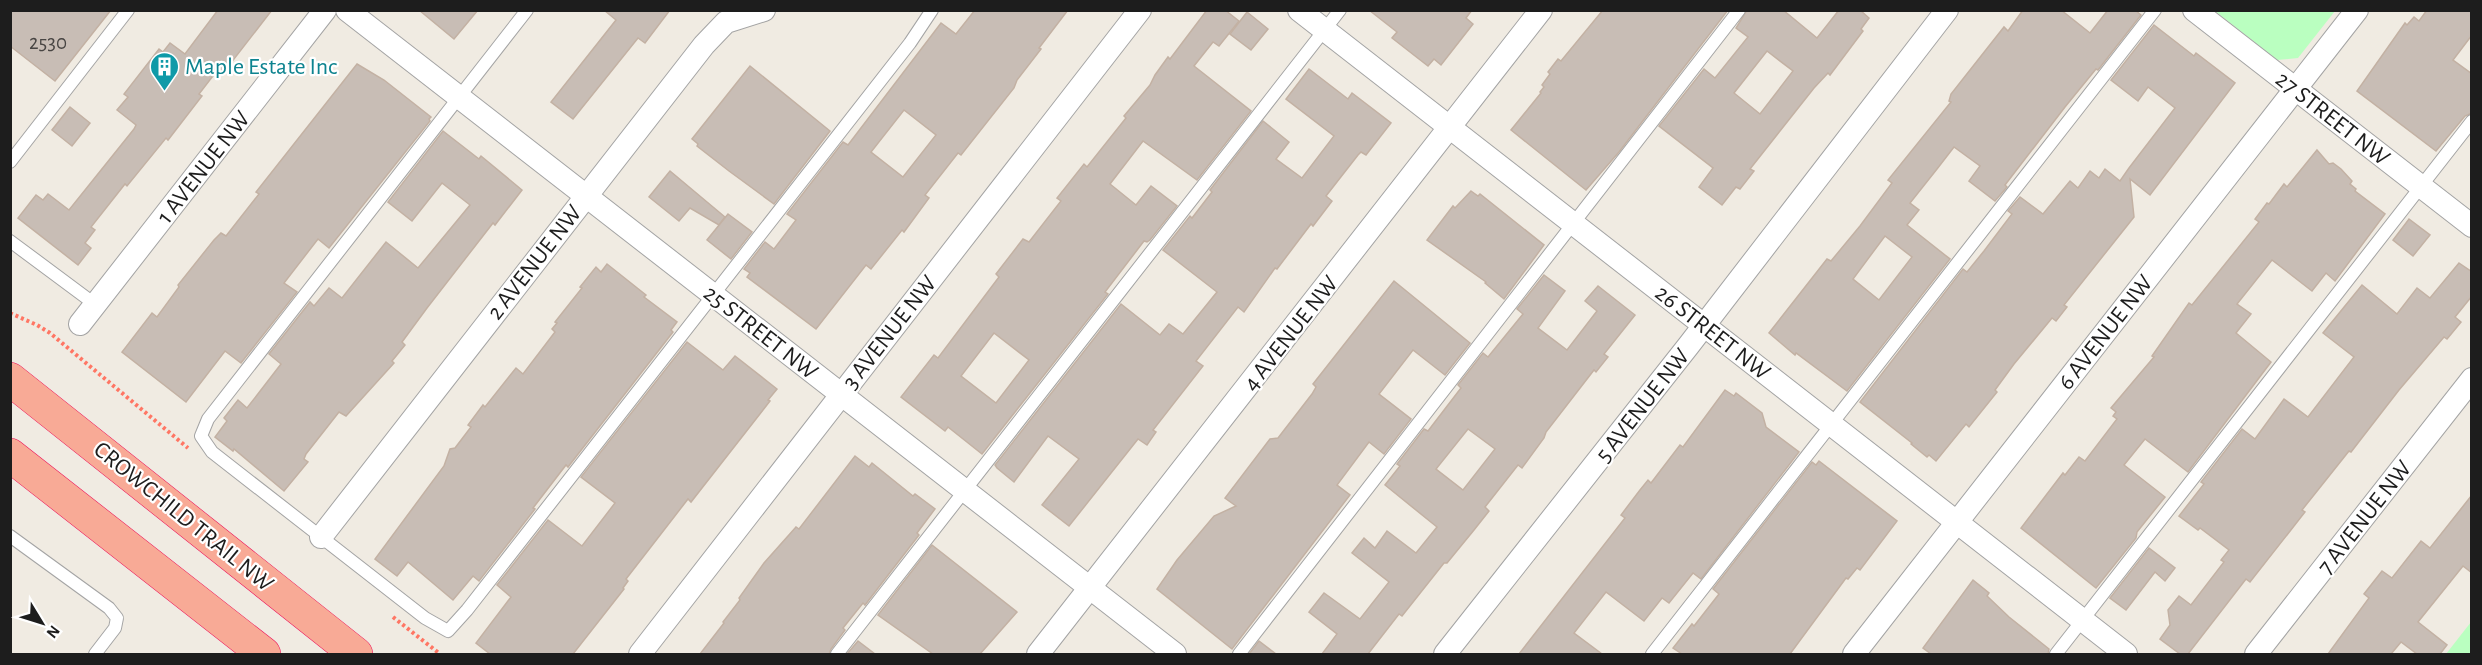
<svg xmlns="http://www.w3.org/2000/svg" width="2482" height="665" viewBox="0 0 2482 665" font-family="'Alegreya Sans',sans-serif">
	<rect width="100%" height="100%" fill="#f0ebe2"/>
	<g fill="#baffc0">
		<polygon points="2215,11 2335,11 2298,58 2277,60"/>
		<polygon points="2471,622 2471,654 2446,654"/>
	</g>
	<g fill="#c8bdb5" stroke="#c3b1a3" stroke-width="1.5" fill-rule="evenodd">
		<polygon points="10,10 111,10 55,81 10,46"/>
		<polygon points="218,10 272,10 227,68 223,71 219,68 199,94 202,96 168,140 166,138 127,186 125,184 91,227 95,230 85,243 91,248 78,265 18,218 36,195 43,200 48,194 69,210 134,129 136,125 117,110 128,97 124,94 159,49 163,52 170,43 185,54"/>
		<polygon points="419,10 478,10 454,39"/>
		<polygon points="604,10 670,10 645,43 638,38 573,119 551,102 616,20"/>
		<path d="M975 10H1068L1039 48 1041 49 1017 80 1014 88 961 155 958 153 925 195 929 198 904 232 902 230 871 269 866 265 816 329 747 277 750 273 744 269 765 242 774 249 796 220 787 214 843 142 848 145 941 23 956 34ZM904 110 936 135 903 177 871 152Z"/>
		<path d="M1207 10H1225L1239 21 1219 46 1213 42 1194 66 1251 111 1197 180 1143 141 1110 184 1136 205 1151 186 1177 206 1150 240 1147 242 1144 241 1105 292 1108 294 982 454 948 427 945 431 901 397 934 355 938 358 999 277 996 274 1023 239 1029 242 1061 201 1057 198 1084 164 1087 167 1126 118 1124 116 1150 85 1155 75 1168 57 1170 59ZM994 333 1029 360 996 403 961 376Z"/>
		<polygon points="1369,10 1472,10 1466,18 1473,24 1441,65 1434,59 1428,66 1392,38 1397,32"/>
		<polygon points="1603,10 1728,10 1619,152 1586,190 1511,130 1541,93 1540,92 1544,87 1542,85 1550,74 1548,72 1558,59 1561,61"/>
		<path d="M1747 10H1783L1817 38 1839 10H1860L1869 18 1861 29 1863 31 1830 75 1828 73 1814 88 1750 169 1754 171 1740 189 1736 187 1722 205 1699 187 1713 168 1659 126 1704 69 1715 78 1748 37 1736 28ZM1767 51 1793 71 1760 114 1734 93Z"/>
		<path d="M2023 10H2061L2090 33 2108 10H2135L2141 15 2098 70 2096 69 2065 107 2005 185 2007 187 1995 201 1969 181 1980 166 1954 147 1937 169 1910 203 1919 210 1907 225 1950 259 1847 391 1796 353 1795 355 1769 333 1827 259 1831 261 1860 226 1892 183 1888 180 1951 102 1949 101 1951 94 2004 27 2008 31ZM1885 236 1912 257 1879 300 1853 279Z"/>
		<polygon points="2427,10 2472,10 2472,35 2453,60 2472,74 2472,113 2465,116 2436,151 2357,91 2405,23 2407,25 2414,17 2419,21"/>
		<polygon points="1247,12 1268,29 1251,50 1230,34"/>
		<polygon points="2154,25 2194,56 2196,53 2235,83 2150,195 2130,179 2134,217 2064,305 2067,307 2056,321 2052,318 2014,364 1995,390 1997,392 1969,427 1966,424 1936,461 1929,455 1927,457 1911,444 1912,443 1860,402 1963,269 1967,272 1984,251 2012,214 2008,211 2020,197 2043,214 2070,181 2078,188 2090,171 2099,178 2105,169 2120,181 2129,168 2175,108 2148,87 2138,101 2111,80"/>
		<polygon points="357,64 384,80 431,117 429,119 430,121 329,248 318,239 284,283 297,292 241,363 225,351 186,402 122,352 152,313 157,317 179,287 178,285 214,240 221,233 226,236 259,194 256,192"/>
		<polygon points="750,66 830,131 774,204 729,171 697,146 698,144 692,139"/>
		<polygon points="1309,69 1348,99 1352,93 1391,123 1366,155 1361,152 1358,155 1326,196 1332,201 1313,226 1311,224 1277,269 1275,268 1244,312 1238,307 1196,361 1203,366 1153,430 1156,432 1147,445 1138,439 1069,526 1042,505 1079,459 1048,436 1014,482 997,468 995,465 1121,304 1160,335 1169,324 1183,334 1217,292 1163,250 1190,216 1192,218 1212,192 1210,190 1263,121 1289,142 1276,159 1302,178 1334,136 1286,99"/>
		<polygon points="70,107 90,123 72,146 52,130"/>
		<polygon points="443,131 479,159 481,156 522,190 495,225 493,223 427,308 402,342 405,345 392,361 394,363 346,416 339,412 306,454 304,459 308,462 284,491 234,449 233,451 215,437 227,421 224,418 238,400 247,408 281,364 269,354 310,302 314,306 329,288 342,298 386,242 418,268 470,205 442,183 412,221 388,202"/>
		<polygon points="2317,150 2329,164 2333,163 2341,169 2352,181 2350,184 2356,189 2355,191 2385,214 2335,281 2326,273 2312,291 2272,260 2237,304 2251,314 2236,333 2271,362 2188,472 2145,439 2124,465 2165,497 2137,532 2136,538 2096,588 2021,528 2063,473 2065,475 2079,457 2085,461 2117,419 2113,416 2116,412 2111,408 2154,357 2152,356 2189,303 2192,305 2259,222 2255,219 2267,203 2269,204 2284,184 2287,187"/>
		<polygon points="670,171 725,217 719,225 690,208 679,221 649,197"/>
		<polygon points="1471,191 1478,196 1480,194 1544,245 1504,299 1485,283 1486,282 1427,240 1453,206 1455,208"/>
		<polygon points="728,214 752,232 731,259 707,240"/>
		<polygon points="2409,219 2430,235 2413,256 2393,240"/>
		<polygon points="2459,263 2472,272 2472,296 2455,317 2461,322 2447,339 2444,337 2399,390 2351,452 2349,451 2302,510 2305,512 2250,582 2246,579 2188,654 2180,654 2160,639 2170,625 2168,610 2179,596 2191,605 2224,562 2221,560 2229,550 2200,528 2198,530 2179,516 2204,484 2201,482 2242,429 2255,439 2284,399 2308,417 2354,357 2323,333 2362,285 2397,314 2417,288 2430,298"/>
		<polygon points="607,264 646,295 644,297 677,322 671,330 673,332 568,467 566,465 533,508 535,509 479,581 473,576 453,600 408,562 397,576 375,559 444,466 450,449 455,448 471,427 468,425 483,405 485,407 516,368 523,374 555,332 552,329 557,323 555,322 582,288 580,287 596,267 601,272"/>
		<path d="M1544 275 1565 291 1538 328 1567 350 1597 311 1585 301 1598 286 1635 315 1604 354 1608 357 1596 372 1594 370 1546 432 1544 438 1522 468 1518 465 1485 507 1489 511 1474 530 1447 563H1444L1402 616 1399 614 1368 654H1322L1337 634 1309 612 1324 593 1360 619 1389 582 1352 553 1364 538 1375 548 1387 531 1416 553 1437 527 1385 485 1400 466 1397 464 1424 429 1428 431 1461 388 1458 385 1483 353 1488 357 1523 314 1517 309ZM1468 429 1495 449 1463 490 1436 469Z"/>
		<polygon points="1394,281 1470,343 1445,375 1413,350 1379,394 1411,419 1384,454 1369,442 1337,485 1350,495 1232,649 1157,589 1177,560 1214,516 1236,506 1225,498 1270,439 1278,438 1312,394 1316,387 1313,384"/>
		<polygon points="687,342 723,370 735,356 777,389 768,400 770,401 691,502 688,499 664,530 626,579 628,581 623,588 624,589 573,654 490,654 476,643 511,597 497,585 548,520 582,546 615,503 581,477"/>
		<polygon points="1725,390 1734,396 1736,393 1762,413 1766,427 1799,452 1701,579 1693,573 1669,603 1662,598 1644,621 1606,592 1574,633 1602,654 1519,654 1625,518 1621,515 1640,490 1648,480 1651,483 1680,445 1683,447"/>
		<polygon points="855,456 869,467 872,463 913,496 915,494 935,509 917,533 919,535 865,605 863,603 843,628 845,630 831,649 829,654 700,654 724,623 723,622 740,600 739,598 764,563 796,527 799,529"/>
		<polygon points="1819,461 1897,521 1860,570 1857,568 1848,579 1846,578 1790,654 1682,654 1673,648 1692,624 1694,626 1719,594 1713,589 1812,462 1816,465"/>
		<polygon points="2472,495 2472,573 2463,566 2418,622 2447,645 2440,654 2417,654 2401,642 2391,654 2328,654 2369,598 2364,594 2382,571 2392,578 2421,541 2430,548"/>
		<polygon points="932,545 1017,612 980,654 933,654 878,615"/>
		<polygon points="2149,548 2175,568 2165,581 2155,572 2126,610 2110,598"/>
		<polygon points="1973,580 1989,593 1987,596 2009,617 2049,649 2048,654 1931,654 1923,648"/>
		<polygon points="858,641 875,654 847,654"/>
		<polygon points="1259,641 1276,654 1249,654"/>
	</g>
	<g fill="none" stroke-linecap="round" stroke-linejoin="round">
		<defs>
			<g id="service">
				<polyline points="527,10 208,419 201,436 212,452 425,618 448,631 467,610 910,43 932,10"/>
				<polyline points="10,162 128,10"/>
				<polyline points="10,241 96,305"/>
				<polyline points="10,536 109,608 117,618 115,628 95,654"/>
				<polyline points="837,654 1340,10"/>
				<polyline points="1239,654 1739,10"/>
				<polyline points="1652,654 2155,10"/>
				<polyline points="2056,654 2472,121"/>
			</g>
			<g id="minor">
				<polyline points="347,10 1175,654"/>
				<polyline points="1299,10 2126,654"/>
				<polyline points="2194,10 2472,226"/>
				<polyline points="80,324 325,10"/>
				<polyline points="321,537 704,45 726,22 764,10"/>
				<polyline points="640,654 1140,10"/>
				<polyline points="1038,654 1541,10"/>
				<polyline points="1445,654 1689,345 1947,10"/>
				<polyline points="1854,654 2357,10"/>
				<polyline points="2256,654 2472,379"/>
			</g>
			<g id="trunk">
				<polyline points="10,379 356,654"/>
				<polyline points="10,455 264,654"/>
			</g>
		</defs>
		<use href="#service" stroke="#a4a4a4" stroke-width="14"/>
		<use href="#minor" stroke="#a4a4a4" stroke-width="24"/>
		<use href="#trunk" stroke="#eb125a" stroke-width="34"/>
		<g stroke="#ff7664" stroke-width="4" stroke-dasharray="3 3" stroke-linecap="butt">
			<polyline points="10,313 37,325 50,333 188,448"/>
			<polyline points="393,617 440,654"/>
		</g>
		<use href="#service" stroke="#fff" stroke-width="12"/>
		<use href="#minor" stroke="#fff" stroke-width="22"/>
		<use href="#trunk" stroke="#f8aa96" stroke-width="33"/>
	</g>
	<defs>
		<symbol id="building-pin" viewBox="-11 -11 22 30"><path d="M0 17L-7.5 6A9.5 9.5 0 1 1 7.5 6Z" fill="#0f9aa8" stroke="#fff"/><path d="M-4-6H4V6H1V3H-1V6H-4ZM-2.5-4.3h1.7v1.8h-1.7ZM.8-4.3h1.7v1.8H.8ZM-2.5-1h1.7V.8h-1.7ZM.8-1h1.7V.8H.8Z" fill="#fff"/></symbol>
	</defs>
	<g fill-rule="evenodd">
		<use href="#building-pin" x="148" y="50" width="33" height="45"/>
	</g>
	<g text-anchor="middle" stroke-width="4.5" stroke-linejoin="round" paint-order="stroke">
		<g font-size="21" fill="#484543">
			<text x="48" y="49">2530</text>
		</g>
		<g font-size="24" fill="#0d838f" stroke="#fff" text-anchor="start">
			<text x="185" y="74">Maple Estate Inc</text>
		</g>
		<g font-size="24" fill="#1d1d1d" stroke="#fff">
			<text transform="translate(2333 118) rotate(38)" y="8">27 STREET NW</text>
			<text transform="translate(203 167) rotate(-52)" y="8">1 AVENUE NW</text>
			<text transform="translate(534 262) rotate(-52)" y="8">2 AVENUE NW</text>
			<text transform="translate(761 332) rotate(38)" y="8">25 STREET NW</text>
			<text transform="translate(889 332) rotate(-52)" y="8">3 AVENUE NW</text>
			<text transform="translate(1713 332) rotate(38)" y="8">26 STREET NW</text>
			<text transform="translate(2105 332) rotate(-52)" y="8">6 AVENUE NW</text>
			<text transform="translate(1290 333) rotate(-52)" y="8">4 AVENUE NW</text>
			<text transform="translate(1642 405) rotate(-52)" y="8">5 AVENUE NW</text>
			<text transform="translate(184 516) rotate(39)" y="8">CROWCHILD TRAIL NW</text>
			<text transform="translate(2364 517) rotate(-52)" y="8">7 AVENUE NW</text>
		</g>
	</g>
	<rect width="2482" height="665" fill="none" stroke="#1d1d1d" stroke-width="24"/>
	<g transform="translate(42 623) rotate(128)" stroke="#ffffff" stroke-width="4.5" paint-order="stroke">
	<path d="M0-4.5L10 22L0 15L-10 22Z" fill="#1d1d1d"/>
	<text y="-9" font-size="16" font-weight="bold" text-anchor="middle" fill="#1d1d1d">N</text>
	</g>
</svg>
